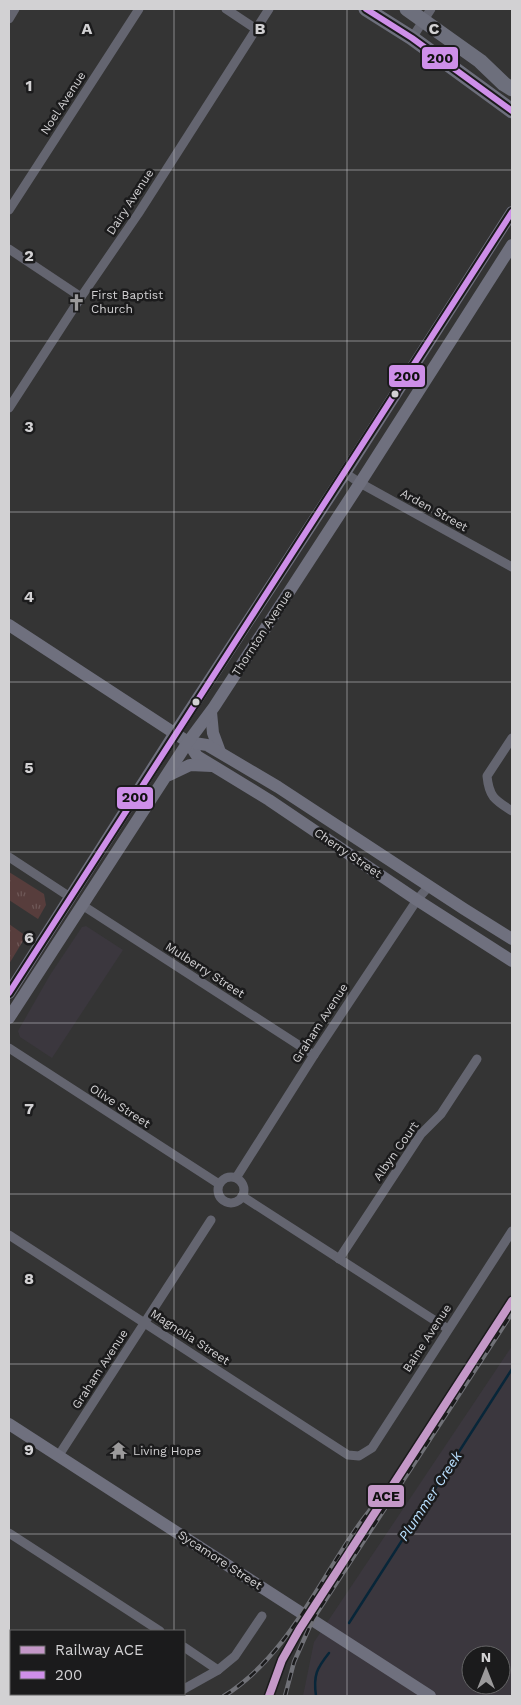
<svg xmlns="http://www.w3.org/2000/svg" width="521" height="1705" viewBox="0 0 521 1705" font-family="'Work Sans',sans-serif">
	<defs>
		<pattern id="grass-tufts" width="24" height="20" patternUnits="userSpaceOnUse" patternTransform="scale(1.25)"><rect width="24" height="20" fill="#573d3c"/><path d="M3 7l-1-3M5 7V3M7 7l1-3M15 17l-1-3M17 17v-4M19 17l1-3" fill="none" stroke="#6e5857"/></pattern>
	</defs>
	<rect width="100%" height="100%" fill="#343434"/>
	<g fill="#3b373e" fill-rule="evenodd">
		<polygon points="86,926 123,950 52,1058 20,1037 18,1031 50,975 82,927"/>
		<path d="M512 1346V1696H303L314 1642ZM471 1655H501V1685H471Z"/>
	</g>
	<g fill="url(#grass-tufts)">
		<polygon points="9,872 44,894 46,905 38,919 9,900"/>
		<polygon points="9,924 26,936 9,964"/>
	</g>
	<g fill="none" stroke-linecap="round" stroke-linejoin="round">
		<g stroke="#082639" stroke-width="2.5">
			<polyline points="349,1623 512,1369"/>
			<path d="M316 1696C313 1675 317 1668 329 1653"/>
		</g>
		<g stroke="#646570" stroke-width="9">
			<polyline points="226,9 256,29"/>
			<polyline points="9,19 15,9"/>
			<polyline points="412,38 431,9"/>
			<polyline points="9,210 139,9"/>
			<polyline points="9,249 81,297"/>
			<polyline points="9,408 81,297 138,214 269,9"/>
			<polyline points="345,473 360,483 512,567"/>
			<path d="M512 738 487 776C489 797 495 800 512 811"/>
			<polyline points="9,857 70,897"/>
			<polyline points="82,905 314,1055"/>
			<polyline points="9,1048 219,1184"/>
			<circle cx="231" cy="1190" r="13"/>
			<polyline points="236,1178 314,1055 417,900 429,886"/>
			<polyline points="242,1196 448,1329"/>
			<polyline points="9,1235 348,1455 359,1456 372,1448 512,1231"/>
			<polyline points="339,1259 421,1134 441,1114 477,1059"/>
			<polyline points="59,1455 211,1220"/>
			<polyline points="9,1533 160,1631"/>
			<polyline points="184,1647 218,1670"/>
			<polyline points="184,1689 218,1670 235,1656 262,1616"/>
			<polyline points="168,1696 175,1694"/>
		</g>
		<g stroke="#6f707e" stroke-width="12">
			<polyline points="9,625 188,742 197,756 269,800 417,900 512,961"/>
			<polyline points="211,712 213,733 220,752"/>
			<polyline points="188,742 207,745 278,787 464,909 512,939"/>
			<polyline points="169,775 190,765 212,766"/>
			<polyline points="9,993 175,733 345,473 512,212"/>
			<polyline points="9,1018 188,742 214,707 360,483 512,245"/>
			<polyline points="9,1424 430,1696"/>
		</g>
		<g stroke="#6d6f7c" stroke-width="15">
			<polyline points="366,9 412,38 512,111"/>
			<polyline points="407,9 480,61 504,84 512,89"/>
		</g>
		<defs>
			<g id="rail">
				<path d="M224 1696C285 1658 316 1587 356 1529 370 1509 386 1490 401 1471"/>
				<polyline points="285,1696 294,1662 313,1619 512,1313"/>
			</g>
		</defs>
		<use href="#rail" stroke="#707177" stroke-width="4.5"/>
		<use href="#rail" stroke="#1b1b1c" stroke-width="2.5" stroke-dasharray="8" stroke-linecap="butt"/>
		<defs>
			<g id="bus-1">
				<polyline points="366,9 412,38 512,111"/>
				<path d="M9 993C176 732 345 473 512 212"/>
			</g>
		</defs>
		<use href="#bus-1" stroke="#1b1b1c" stroke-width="10"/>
		<use href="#bus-1" stroke="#ce8fe9" stroke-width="6"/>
		<defs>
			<polyline id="rail-1" points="269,1696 282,1660 299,1630 512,1301"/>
		</defs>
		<use href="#rail-1" stroke="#1b1b1c" stroke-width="11"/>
		<use href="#rail-1" stroke="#c498c8" stroke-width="8"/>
	</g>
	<path fill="none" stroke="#d2d1d3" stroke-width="1" stroke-opacity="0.55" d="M174 9V1631M347 9V1696M9 170H512M9 341H512M9 512H512M9 682H512M9 852H512M9 1023H512M9 1194H512M9 1364H512M9 1534H512M174 1694V1696"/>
	<defs>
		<symbol id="church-bare" viewBox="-9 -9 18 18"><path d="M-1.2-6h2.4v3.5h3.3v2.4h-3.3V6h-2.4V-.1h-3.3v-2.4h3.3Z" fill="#9b9a9b" stroke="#1b1b1c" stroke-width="2.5" paint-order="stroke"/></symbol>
		<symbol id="temple-bare" viewBox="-9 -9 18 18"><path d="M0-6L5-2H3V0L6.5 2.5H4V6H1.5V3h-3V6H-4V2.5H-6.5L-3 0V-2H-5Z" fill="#9b9a9b" stroke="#1b1b1c" stroke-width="2.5" paint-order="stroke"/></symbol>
	</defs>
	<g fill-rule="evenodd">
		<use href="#church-bare" x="64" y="290" width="25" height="25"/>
		<use href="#temple-bare" x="106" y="1438" width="25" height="25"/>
	</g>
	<g fill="#d2d1d3" stroke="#1b1b1c" stroke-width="2">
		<circle cx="395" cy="394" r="4.5"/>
		<circle cx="196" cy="702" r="4.5"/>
	</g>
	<g text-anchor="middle" stroke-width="5" stroke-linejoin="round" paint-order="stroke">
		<g font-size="12" fill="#d2d1d3" stroke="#1b1b1c">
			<text transform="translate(63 103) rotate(-57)" y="4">Noel Avenue</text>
			<text transform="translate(130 202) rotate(-57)" y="4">Dairy Avenue</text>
			<text transform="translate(434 510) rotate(29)" y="4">Arden Street</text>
			<text transform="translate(262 633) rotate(-57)" y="4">Thornton Avenue</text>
			<text transform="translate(348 853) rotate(34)" y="4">Cherry Street</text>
			<text transform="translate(205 970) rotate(33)" y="4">Mulberry Street</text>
			<text transform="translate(320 1023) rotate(-57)" y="4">Graham Avenue</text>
			<text transform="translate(120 1106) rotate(33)" y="4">Olive Street</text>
			<text transform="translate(396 1151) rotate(-55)" y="4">Albyn Court</text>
			<text transform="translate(190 1337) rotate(33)" y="4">Magnolia Street</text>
			<text transform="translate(427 1338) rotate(-57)" y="4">Baine Avenue</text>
			<text transform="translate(100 1369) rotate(-57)" y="4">Graham Avenue</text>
			<text transform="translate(220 1560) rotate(33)" y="4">Sycamore Street</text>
		</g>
		<g font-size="12" fill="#d2d1d3" stroke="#1b1b1c" text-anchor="start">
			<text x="91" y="299">First Baptist<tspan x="91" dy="14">Church</tspan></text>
			<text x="133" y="1455">Living Hope</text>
		</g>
		<g font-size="14" font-style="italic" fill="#b9e0ff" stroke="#1b1b1c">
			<text transform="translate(430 1496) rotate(-57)" y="5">Plummer Creek</text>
		</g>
	</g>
	<g font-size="16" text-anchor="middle" font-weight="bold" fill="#d2d1d3" stroke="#1b1b1c" stroke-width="5" stroke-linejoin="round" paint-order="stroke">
		<text x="87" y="34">A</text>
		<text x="260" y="34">B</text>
		<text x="434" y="34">C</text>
		<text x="29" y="91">1</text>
		<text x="29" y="261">2</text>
		<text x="29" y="432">3</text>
		<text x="29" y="602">4</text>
		<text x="29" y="773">5</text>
		<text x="29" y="943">6</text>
		<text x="29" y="1114">7</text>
		<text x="29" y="1284">8</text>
		<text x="29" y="1455">9</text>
	</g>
	<g stroke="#1b1b1c" stroke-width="2">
		<rect x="421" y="46" width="38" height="24" rx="5" fill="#ce8fe9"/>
		<rect x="388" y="364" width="38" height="24" rx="5" fill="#ce8fe9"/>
		<rect x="116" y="786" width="38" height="24" rx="5" fill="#ce8fe9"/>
		<rect x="367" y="1484" width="38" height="24" rx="5" fill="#c498c8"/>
	</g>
	<g font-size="14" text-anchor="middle" font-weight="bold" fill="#111">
		<text x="440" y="63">200</text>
		<text x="407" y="381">200</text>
		<text x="135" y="802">200</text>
		<text x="386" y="1501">ACE</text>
	</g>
	<rect width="521" height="1705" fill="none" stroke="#d2d1d3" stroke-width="20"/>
	<rect x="10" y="1630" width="175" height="65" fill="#1b1b1c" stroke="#646465"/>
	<rect x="20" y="1646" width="25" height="8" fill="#c498c8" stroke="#646465"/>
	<text x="55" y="1655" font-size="15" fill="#d2d1d3">Railway ACE</text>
	<rect x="20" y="1671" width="25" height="8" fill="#ce8fe9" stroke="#646465"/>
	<text x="55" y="1680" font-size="15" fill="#d2d1d3">200</text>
	<g transform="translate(486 1670)"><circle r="24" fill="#1b1b1c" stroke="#646465"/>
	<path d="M0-4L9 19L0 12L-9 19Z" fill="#9b9a9b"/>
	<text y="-8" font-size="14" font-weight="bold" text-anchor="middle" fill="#d2d1d3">N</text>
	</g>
</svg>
